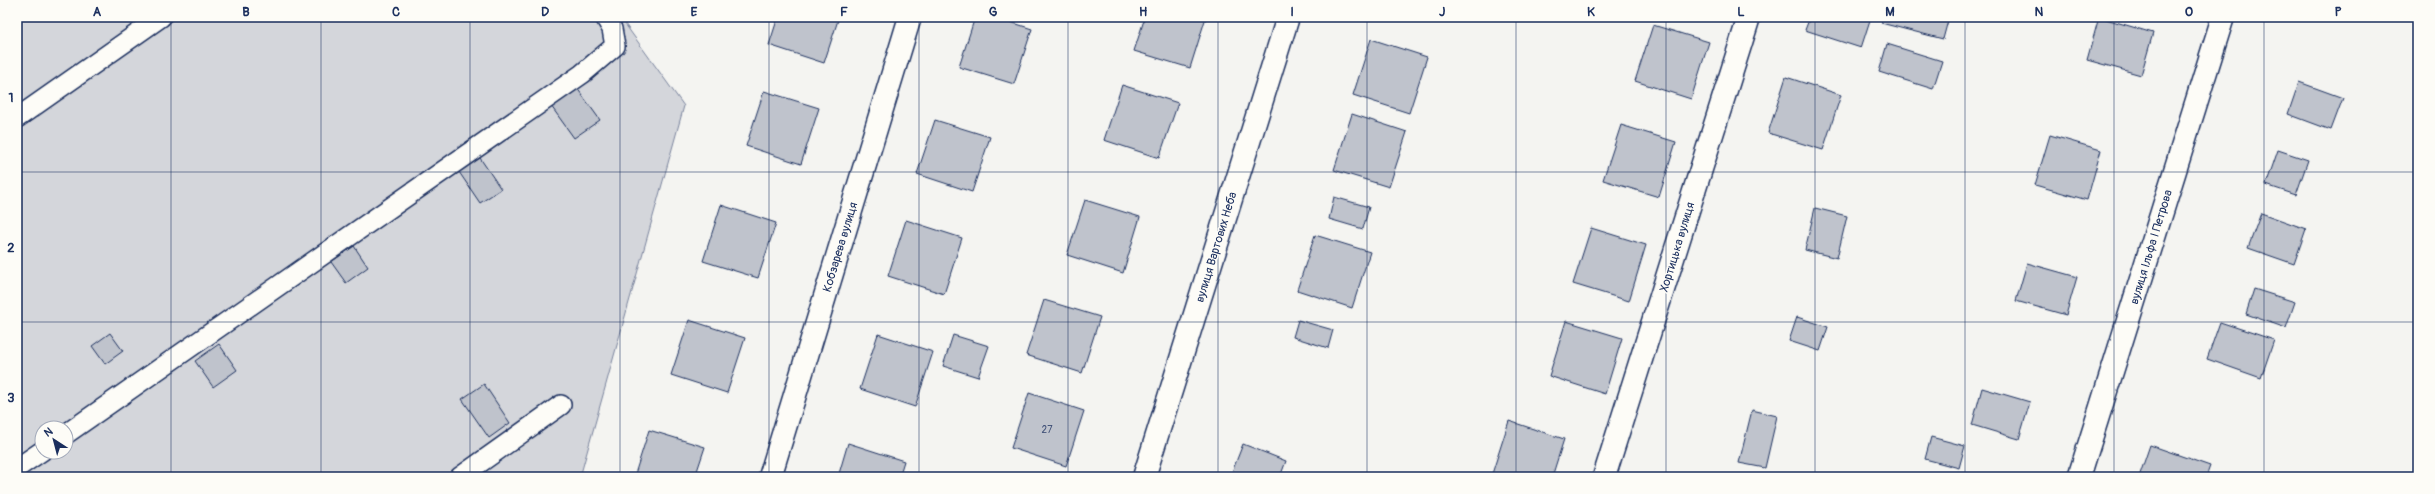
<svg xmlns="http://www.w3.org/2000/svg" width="2435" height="494" viewBox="0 0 2435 494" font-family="Pangolin,sans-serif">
	<rect width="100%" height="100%" fill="#f4f4f1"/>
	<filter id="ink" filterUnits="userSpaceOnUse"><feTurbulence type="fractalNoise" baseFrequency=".025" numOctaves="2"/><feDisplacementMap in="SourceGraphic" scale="8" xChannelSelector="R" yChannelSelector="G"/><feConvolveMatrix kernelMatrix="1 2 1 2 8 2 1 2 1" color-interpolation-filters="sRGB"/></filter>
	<g filter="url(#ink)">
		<path fill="#d4d6db" stroke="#78829c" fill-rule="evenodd" d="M17 17H620L684 106 580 477H17ZM42 428H66V452H42Z"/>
		<g fill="#bfc3cc" stroke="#1b2f5e">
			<polygon points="778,17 839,17 824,63 769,45"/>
			<polygon points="975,17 995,17 1032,29 1014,84 959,67"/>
			<polygon points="1145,17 1206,17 1190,68 1134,51"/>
			<polygon points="1810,17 1871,17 1861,48 1805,30"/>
			<polygon points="1883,17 1949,17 1943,39 1881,23"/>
			<polygon points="2099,17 2153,33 2141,75 2087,60"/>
			<polygon points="1653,25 1709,42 1691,99 1635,81"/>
			<polygon points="1371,39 1427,57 1409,113 1353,95"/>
			<polygon points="1887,44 1942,61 1933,89 1879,72"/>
			<polygon points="1786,77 1841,95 1823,150 1768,133"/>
			<polygon points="2299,82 2343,98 2331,130 2288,114"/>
			<polygon points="1122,85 1178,103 1159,158 1104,140"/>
			<polygon points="577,88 600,120 574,138 551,106"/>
			<polygon points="764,91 819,108 801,164 746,146"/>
			<polygon points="1352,114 1407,132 1389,187 1334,170"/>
			<polygon points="935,120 990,137 972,192 917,174"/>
			<polygon points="1621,125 1676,142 1659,197 1603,180"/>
			<polygon points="2050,135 2101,150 2087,200 2035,185"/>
			<polygon points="2278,150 2308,160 2296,195 2266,185"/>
			<polygon points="480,158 501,189 480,203 459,172"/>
			<polygon points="1334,197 1369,207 1363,229 1329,219"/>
			<polygon points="1085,200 1140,217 1123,273 1067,255"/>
			<polygon points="721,205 776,223 758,278 703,261"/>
			<polygon points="1815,208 1847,216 1837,258 1805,250"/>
			<polygon points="2261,213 2306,229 2294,264 2248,248"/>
			<polygon points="906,220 962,238 944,294 888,276"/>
			<polygon points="1591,228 1646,245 1629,301 1573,284"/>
			<polygon points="1315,235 1370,252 1352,308 1297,290"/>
			<polygon points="354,246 368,267 346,283 331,262"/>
			<polygon points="2027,263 2077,277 2066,315 2016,301"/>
			<polygon points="2254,289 2295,302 2286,328 2246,314"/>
			<polygon points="1044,300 1100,317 1082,373 1026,355"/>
			<polygon points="1797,317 1828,327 1820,351 1789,341"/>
			<polygon points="689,320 745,338 727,393 671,375"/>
			<polygon points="1298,320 1333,330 1328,348 1293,337"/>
			<polygon points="1566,321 1622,338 1605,394 1549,376"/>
			<polygon points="2220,322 2274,340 2261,378 2207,359"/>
			<polygon points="110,333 123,351 105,364 92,346"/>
			<polygon points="878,334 933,352 915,407 860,389"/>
			<polygon points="953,335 989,346 978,377 943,366"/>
			<polygon points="219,344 237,370 213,387 195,361"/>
			<polygon points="484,384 510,423 489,438 462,399"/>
			<polygon points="1982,388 2030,402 2019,439 1972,425"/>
			<polygon points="1029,393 1084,411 1066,466 1011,448"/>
			<polygon points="1752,410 1777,416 1765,468 1739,463"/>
			<polygon points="1509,421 1564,439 1552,477 1491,477"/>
			<polygon points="649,430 705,447 695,477 634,477"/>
			<polygon points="1931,437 1965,446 1959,468 1925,459"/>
			<polygon points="848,443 904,461 899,477 838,477"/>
			<polygon points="1243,444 1286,461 1280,477 1244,477 1232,472"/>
			<polygon points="2150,445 2210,466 2206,477 2139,477"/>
		</g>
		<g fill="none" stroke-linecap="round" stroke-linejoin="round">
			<defs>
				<g id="lane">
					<polyline points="17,118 161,17"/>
					<polyline points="66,434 582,74 615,46 612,29 605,17"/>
					<polyline points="17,468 42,451"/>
					<polyline points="460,477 561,405"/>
				</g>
				<g id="street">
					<polyline points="770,477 910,17"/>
					<polyline points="1144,477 1288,17"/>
					<polyline points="1604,477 1749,17"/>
					<polyline points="2079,477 2223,17"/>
				</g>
			</defs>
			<use href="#lane" stroke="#1b2f5e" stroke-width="22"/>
			<use href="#street" stroke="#1b2f5e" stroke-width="25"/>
			<use href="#lane" stroke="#fdfcf7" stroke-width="19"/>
			<use href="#street" stroke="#fdfcf7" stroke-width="22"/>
		</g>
	</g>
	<path fill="none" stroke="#1b2f5e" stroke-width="1" stroke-opacity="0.55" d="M171 17V477M321 17V477M470 17V477M620 17V477M769 17V477M919 17V477M1068 17V477M1218 17V477M1367 17V477M1516 17V477M1666 17V477M1815 17V477M1965 17V477M2114 17V477M2264 17V477M17 172H2418M17 322H2418"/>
	<g text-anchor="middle" stroke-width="3" stroke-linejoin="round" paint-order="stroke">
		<g font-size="10" fill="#44547a">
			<text x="1047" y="433">27</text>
		</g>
		<g font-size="12" fill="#1b2f5e" stroke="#fdfcf7">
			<text transform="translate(840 247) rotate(-73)" y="4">Кобзарева вулиця</text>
			<text transform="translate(1216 247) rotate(-73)" y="4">вулиця Вартових Неба</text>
			<text transform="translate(1677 247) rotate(-73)" y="4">Хортицька вулиця</text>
			<text transform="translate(2151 247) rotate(-73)" y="4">вулиця Ільфа І Петрова</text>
		</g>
	</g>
	<rect width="2435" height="494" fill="none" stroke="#fdfcf7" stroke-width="44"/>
	<g transform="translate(54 440) rotate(324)"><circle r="19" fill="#fdfcf7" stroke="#a3aaba"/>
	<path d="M0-3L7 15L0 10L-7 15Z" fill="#1b2f5e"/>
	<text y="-6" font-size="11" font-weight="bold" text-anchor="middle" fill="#1b2f5e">N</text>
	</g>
	<rect x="22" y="22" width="2391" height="450" fill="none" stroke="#1b2f5e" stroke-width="1.5"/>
	<g font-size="13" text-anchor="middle" font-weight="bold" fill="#1b2f5e">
		<text x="97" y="16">A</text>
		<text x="246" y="16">B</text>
		<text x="396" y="16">C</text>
		<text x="545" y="16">D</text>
		<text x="694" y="16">E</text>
		<text x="844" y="16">F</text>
		<text x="993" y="16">G</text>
		<text x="1143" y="16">H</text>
		<text x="1292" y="16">I</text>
		<text x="1442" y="16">J</text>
		<text x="1591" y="16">K</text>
		<text x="1741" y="16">L</text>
		<text x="1890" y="16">M</text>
		<text x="2039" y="16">N</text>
		<text x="2189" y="16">O</text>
		<text x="2338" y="16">P</text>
		<text x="11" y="102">1</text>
		<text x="11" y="252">2</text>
		<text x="11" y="402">3</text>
	</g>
</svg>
